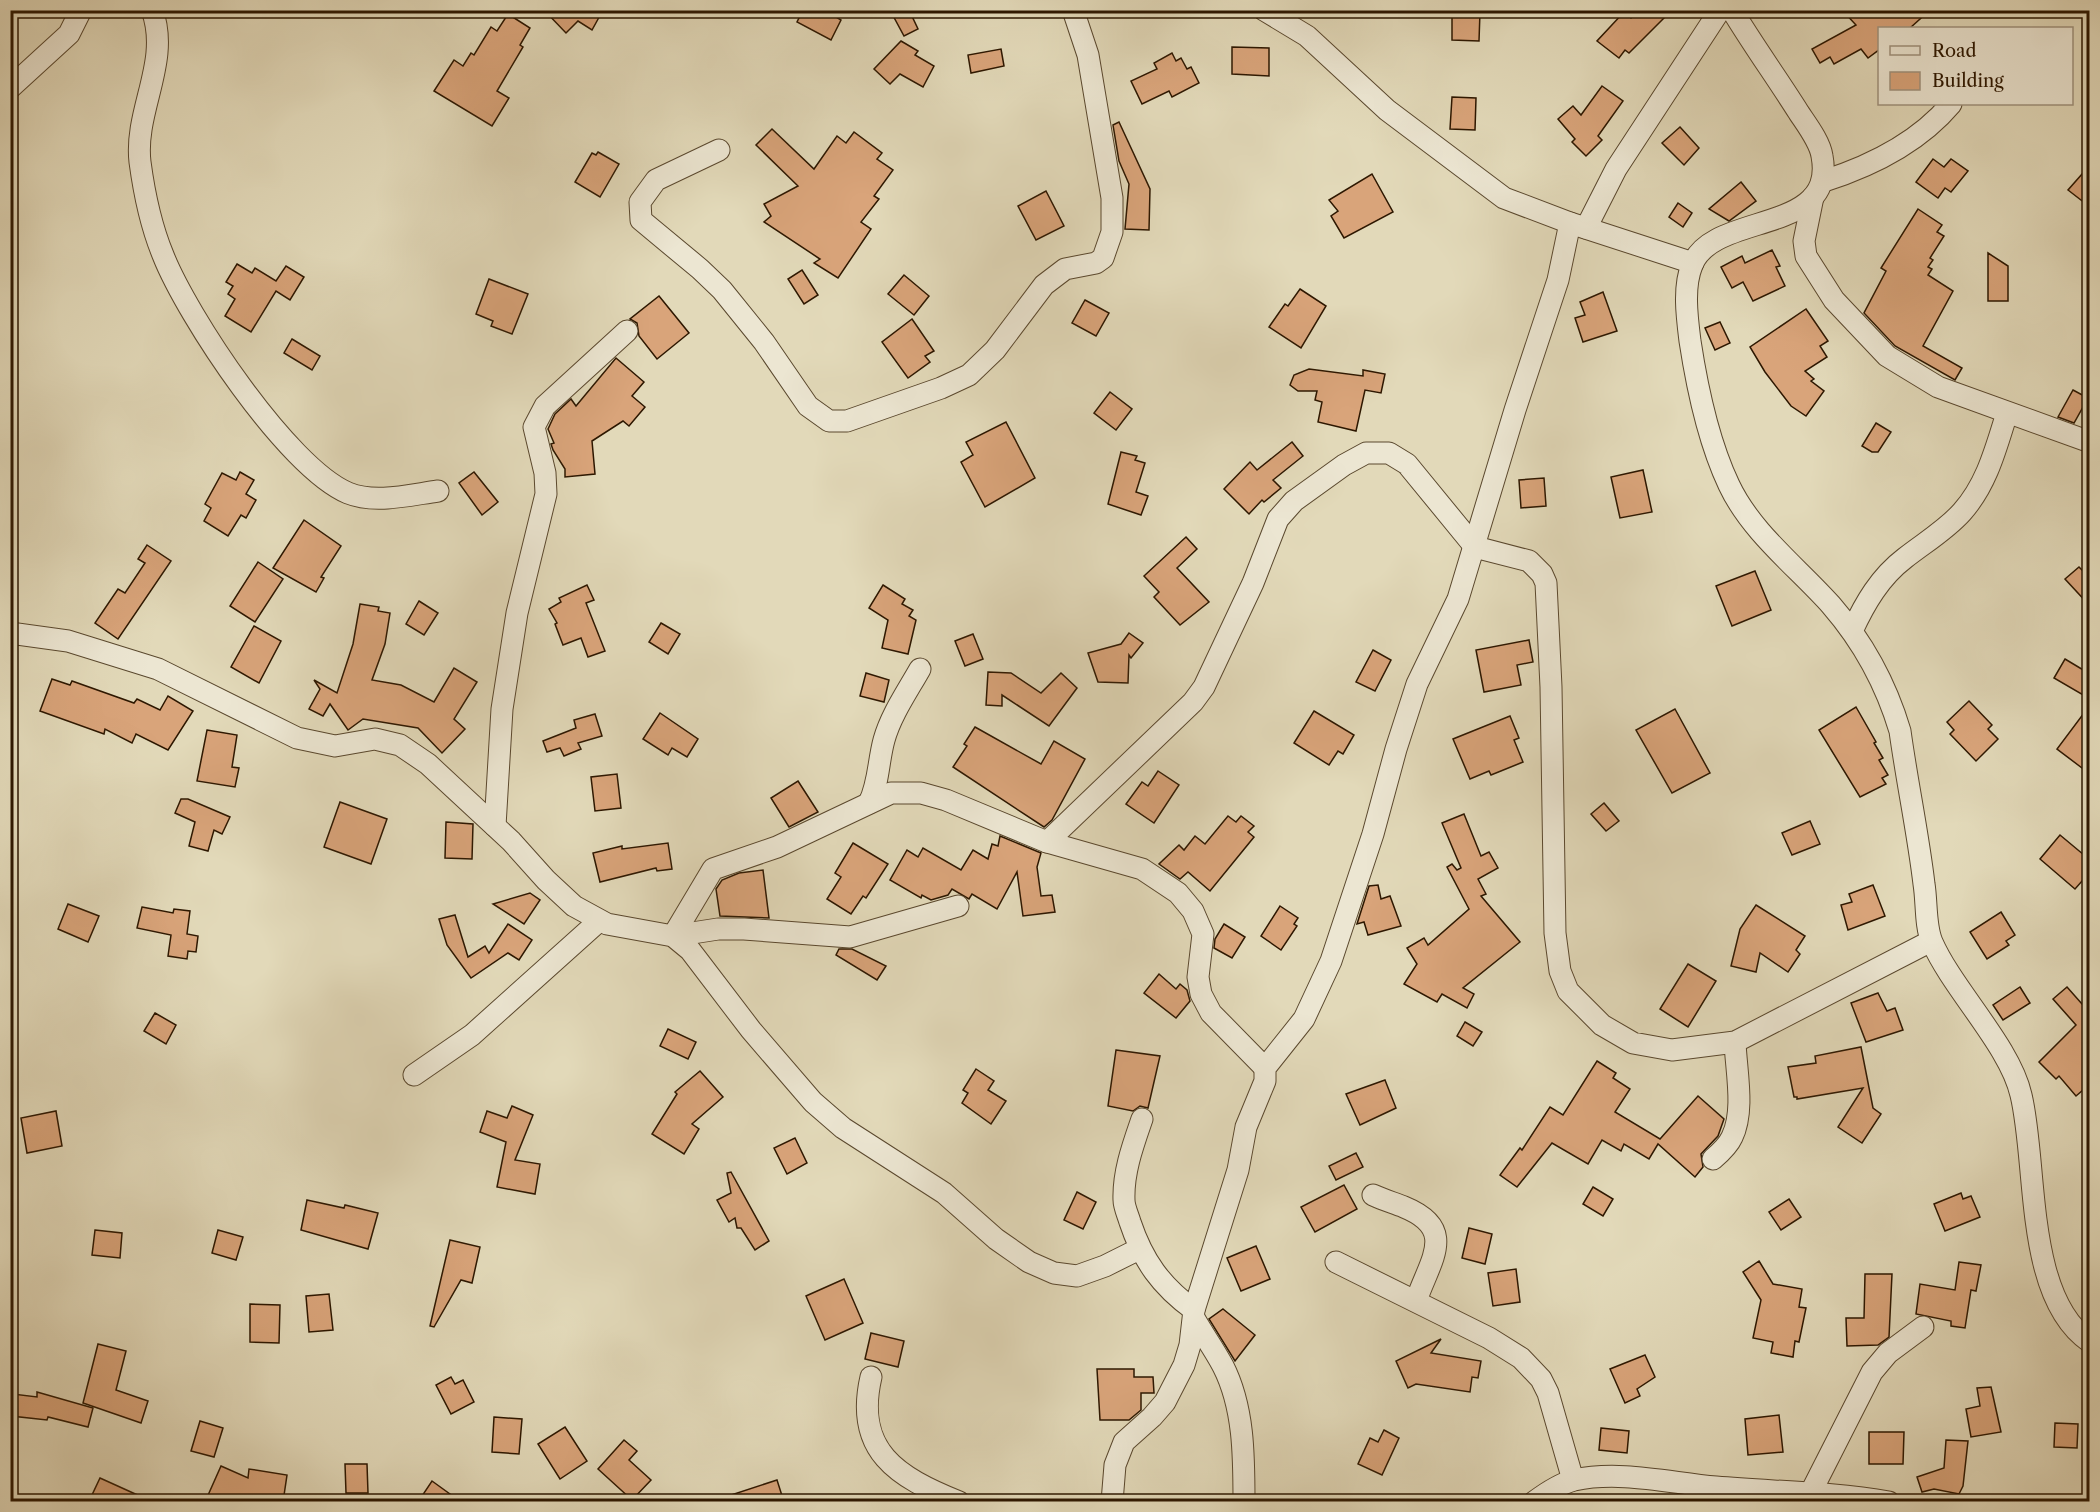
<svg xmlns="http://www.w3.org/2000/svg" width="2100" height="1512" viewBox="0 0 2100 1512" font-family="'Libre Caslon Text',serif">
	<rect width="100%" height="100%" fill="#e2d9b9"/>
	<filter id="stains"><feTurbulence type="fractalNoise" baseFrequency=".00333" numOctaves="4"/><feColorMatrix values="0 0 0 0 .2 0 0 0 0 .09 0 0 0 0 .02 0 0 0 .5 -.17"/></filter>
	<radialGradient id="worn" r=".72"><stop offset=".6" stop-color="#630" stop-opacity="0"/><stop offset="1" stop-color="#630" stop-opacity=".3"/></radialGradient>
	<g fill="#d9a47a" stroke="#2d1700" stroke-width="1.5">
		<polygon points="544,10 603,10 592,30 578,21 566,33"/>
		<polygon points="803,10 839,10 836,17 841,20 831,40 797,22"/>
		<polygon points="890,10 909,10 918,29 904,36"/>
		<polygon points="1638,10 1672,10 1629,53 1625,50 1619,58 1597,41 1624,12 1631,18"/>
		<polygon points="1842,10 1930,10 1910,28 1880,28 1880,49 1868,58 1861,49 1834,64 1830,57 1820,63 1812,49 1856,25"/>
		<polygon points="1452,11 1480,12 1479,41 1452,40"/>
		<polygon points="508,14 530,28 520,45 523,47 497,91 509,98 492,126 434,91 454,60 463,66 471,53 474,55 491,27 497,31"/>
		<polygon points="901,41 918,51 915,55 934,66 923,87 900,74 890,84 874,69"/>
		<polygon points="1232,47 1269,48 1269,76 1232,74"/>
		<polygon points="1001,49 1004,66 971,73 968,55"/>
		<polygon points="1172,53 1176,61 1181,58 1187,69 1191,67 1199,83 1172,97 1169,91 1142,104 1131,81 1157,69 1154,63"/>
		<polygon points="1602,86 1623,101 1598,136 1602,140 1586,156 1572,142 1575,139 1558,119 1573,106 1581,115"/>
		<polygon points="1452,97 1476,98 1475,130 1450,129"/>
		<polygon points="1119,122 1150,189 1149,230 1125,229 1129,184 1119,161 1113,125"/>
		<polygon points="1680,127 1699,148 1684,165 1662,143"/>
		<polygon points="772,129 814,169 837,136 846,143 854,132 882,153 877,159 893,170 874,196 879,199 861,222 871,229 838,278 814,263 820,259 764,222 771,216 764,204 798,186 756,145"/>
		<polygon points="598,152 619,164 600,197 575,182 592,153 596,155"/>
		<polygon points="1933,159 1944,167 1951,159 1968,171 1951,192 1945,188 1938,198 1916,182"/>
		<polygon points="2090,165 2090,207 2068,190"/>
		<polygon points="1372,174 1393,212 1344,238 1331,216 1338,211 1329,200"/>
		<polygon points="1741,182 1756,201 1729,221 1709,209"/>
		<polygon points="1046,191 1064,226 1036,240 1018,206"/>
		<polygon points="1678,203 1692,213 1683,227 1669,217"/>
		<polygon points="1918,209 1942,225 1937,232 1944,236 1930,258 1933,260 1928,267 1932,269 1928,275 1953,291 1923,346 1962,368 1955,380 1895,346 1864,313 1886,271 1881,268"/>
		<polygon points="1772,250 1780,266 1776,267 1785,286 1753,301 1743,282 1732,288 1721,267 1742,256 1745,263"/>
		<polygon points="1988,253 2008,266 2008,301 1988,301"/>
		<polygon points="237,264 252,273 255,268 276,281 286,266 304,277 290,300 276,291 251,332 225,316 235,299 228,294 233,286 226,282"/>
		<polygon points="802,270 818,295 804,304 788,279"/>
		<polygon points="904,275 929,296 914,315 888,294"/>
		<polygon points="489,279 528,294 512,334 491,326 493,321 476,314"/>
		<polygon points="1300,289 1326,306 1301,348 1269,327 1285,304 1288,306"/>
		<polygon points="1603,292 1617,331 1583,342 1575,318 1585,315 1580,302"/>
		<polygon points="659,296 689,333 657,359 639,336 637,323 630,319"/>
		<polygon points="1085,300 1109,313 1096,336 1072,323"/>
		<polygon points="1806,309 1828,341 1820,346 1827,357 1805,371 1814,379 1811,381 1824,391 1806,416 1791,406 1765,372 1750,347"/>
		<polygon points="912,319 934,351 925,356 930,362 908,378 882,342"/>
		<polygon points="1720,322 1730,343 1715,350 1705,328"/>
		<polygon points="292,339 320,356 312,370 284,353"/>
		<polygon points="616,358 644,382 632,396 645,407 629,426 623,421 592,441 595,474 565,477 565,469 553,450 551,444 554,443 548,429 555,414 571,399 576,406"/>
		<polygon points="1309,369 1363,376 1363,370 1385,374 1381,393 1365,390 1356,431 1318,422 1322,402 1315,400 1317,391 1298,391 1290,385 1294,375"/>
		<polygon points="2073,390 2088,398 2074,423 2058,417"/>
		<polygon points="1110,392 1132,409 1116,430 1094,413"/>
		<polygon points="1006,422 1035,478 985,507 961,462 973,455 966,442"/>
		<polygon points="1876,423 1891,432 1878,452 1872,452 1862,446"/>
		<polygon points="1292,442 1303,456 1273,480 1281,488 1264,502 1262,500 1249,514 1224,489 1250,462 1257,470"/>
		<polygon points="1121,452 1137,456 1135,460 1145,463 1136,492 1148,496 1141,515 1108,504"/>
		<polygon points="1643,470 1652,512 1620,518 1611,477"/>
		<polygon points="240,472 254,480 246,494 256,500 246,518 241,515 228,536 204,521 211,508 205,504 222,473 236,480"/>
		<polygon points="474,472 498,502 482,515 459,483"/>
		<polygon points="1544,478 1546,506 1521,508 1519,480"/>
		<polygon points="304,520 341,546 321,577 324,578 316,592 273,568"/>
		<polygon points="1186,537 1197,549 1177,568 1209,602 1180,625 1154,597 1159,592 1144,576"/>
		<polygon points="147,545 171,561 118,639 95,623 118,589 125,593 145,563 138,559"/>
		<polygon points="258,562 283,579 255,622 230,606"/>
		<polygon points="2079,567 2090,578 2090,606 2065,579"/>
		<polygon points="1755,571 1771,610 1732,626 1716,586"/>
		<polygon points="587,585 594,600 586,603 605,651 588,657 581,638 563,645 555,624 557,623 549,609 561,602 559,598"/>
		<polygon points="883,585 905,599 902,604 913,610 909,616 916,620 908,654 882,648 888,620 869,608"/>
		<polygon points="419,601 438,613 424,635 406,624"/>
		<polygon points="360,604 379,607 378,611 390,613 385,644 372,680 401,685 434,702 454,668 477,682 454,719 465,729 442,753 418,728 363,719 348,730 330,704 323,716 309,709 320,689 314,680 337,693 353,644"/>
		<polygon points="661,623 680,634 668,654 649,642"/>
		<polygon points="254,626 281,641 259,683 231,667"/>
		<polygon points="1129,633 1143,643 1131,658 1129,655 1128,683 1098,682 1088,653 1121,644"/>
		<polygon points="973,634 983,659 965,666 955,641"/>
		<polygon points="1529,640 1533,662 1517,665 1521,685 1484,692 1476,650"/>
		<polygon points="1373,650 1391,660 1375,691 1356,682"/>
		<polygon points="2065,659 2090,674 2090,699 2054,678"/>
		<polygon points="988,672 1011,673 1041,693 1061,673 1077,688 1049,726 1002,695 1002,706 986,705"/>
		<polygon points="866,673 889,680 884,702 860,696"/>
		<polygon points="52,679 70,685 72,681 134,703 137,699 160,710 168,696 193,711 168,750 136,734 132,743 105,729 104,734 40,711"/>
		<polygon points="1969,701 1992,725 1988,729 1998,739 1976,761 1950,734 1954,730 1947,722"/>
		<polygon points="2090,705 2090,757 2082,768 2057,749"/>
		<polygon points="1856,707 1876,742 1874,743 1883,758 1879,760 1888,775 1882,778 1886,784 1860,797 1819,730"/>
		<polygon points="1675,709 1710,773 1672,793 1636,730"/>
		<polygon points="1314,711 1354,735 1343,754 1338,751 1329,765 1294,743"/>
		<polygon points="660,713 698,739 687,757 672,748 668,755 643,739"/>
		<polygon points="595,714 602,736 578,743 581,749 564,756 560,748 547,752 543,741 576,728 574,720"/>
		<polygon points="1510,716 1519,738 1514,740 1523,762 1491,775 1489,771 1470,779 1453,739"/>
		<polygon points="975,727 1041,764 1054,741 1085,759 1052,820 1044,827 953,767 967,746 964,744"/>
		<polygon points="207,730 237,735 232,767 239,768 235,787 197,781"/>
		<polygon points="1158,771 1179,785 1154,823 1126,804 1142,782 1148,786"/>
		<polygon points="617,774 621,808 595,811 591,777"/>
		<polygon points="798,781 818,812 789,827 771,798"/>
		<polygon points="181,799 188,799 230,817 222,834 214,830 208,851 189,846 195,822 175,813"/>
		<polygon points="340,802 387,819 371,864 324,847"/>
		<polygon points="1604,803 1619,821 1606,831 1591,814"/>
		<polygon points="1464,814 1481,856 1489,852 1498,868 1478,879 1486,894 1481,896 1520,942 1463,988 1474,994 1467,1008 1442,994 1437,1002 1404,984 1417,964 1407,948 1424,938 1428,945 1469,909 1447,867 1452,864 1457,870 1461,868 1442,823"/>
		<polygon points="1228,816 1236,822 1241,816 1254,826 1248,832 1254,837 1210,891 1188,872 1180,879 1159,864 1179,845 1184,850 1195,836 1205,844"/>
		<polygon points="1810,821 1820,844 1792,855 1782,833"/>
		<polygon points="446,822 473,824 472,859 445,858"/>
		<polygon points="2060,835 2090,860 2090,872 2075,889 2040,859"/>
		<polygon points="1000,836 1041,853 1037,867 1041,896 1052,895 1055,912 1023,916 1017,872 997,909 972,894 969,899 952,889 948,895 931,900 922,895 921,898 890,880 907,850 918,857 923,848 961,870 973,850 988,859 992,844 998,846"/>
		<polygon points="668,843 672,869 657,871 656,868 600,882 593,853 622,846 622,849"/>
		<polygon points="853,843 888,864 866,898 863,896 851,914 827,899 841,877 835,873"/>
		<polygon points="763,870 769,918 720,916 716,889 722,880 739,873"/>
		<polygon points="1378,885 1381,899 1390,896 1401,926 1368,935 1364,922 1357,924 1369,886"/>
		<polygon points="1873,885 1885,916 1848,930 1841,905 1852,902 1849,894"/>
		<polygon points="530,893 540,900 524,924 493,904"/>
		<polygon points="68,904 99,916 88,942 58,929"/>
		<polygon points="1756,905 1805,936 1796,950 1800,954 1788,972 1760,953 1756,972 1731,966 1740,929"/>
		<polygon points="1280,906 1298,918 1294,924 1297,926 1281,950 1261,936"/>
		<polygon points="142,907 173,913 174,909 190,911 187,934 198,936 196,952 188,951 187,959 168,956 171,935 137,928"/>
		<polygon points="2001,912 2015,935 2006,941 2009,945 1987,959 1970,932"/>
		<polygon points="455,915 468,957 485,946 489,953 508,924 532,940 519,960 508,953 471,978 447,945 439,919"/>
		<polygon points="1224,924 1245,937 1232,958 1214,948 1215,939"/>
		<polygon points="839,949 852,949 886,966 877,980 836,955"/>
		<polygon points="1688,964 1716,981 1688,1027 1660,1009"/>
		<polygon points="1159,974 1176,989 1180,984 1187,990 1190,1001 1176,1018 1144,993"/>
		<polygon points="2020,987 2030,1003 2003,1020 1993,1005"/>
		<polygon points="2067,987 2082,1004 2090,998 2090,1084 2076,1096 2059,1076 2056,1079 2039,1062 2076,1025 2053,999"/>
		<polygon points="1878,993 1887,1011 1895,1008 1903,1030 1866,1042 1851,1003"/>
		<polygon points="155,1013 176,1025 166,1044 144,1031"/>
		<polygon points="1465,1022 1482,1032 1473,1046 1457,1036"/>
		<polygon points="668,1029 696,1042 688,1059 660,1046"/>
		<polygon points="1861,1047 1873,1108 1881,1114 1862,1143 1838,1127 1863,1088 1797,1099 1797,1097 1794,1097 1788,1067 1816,1063 1815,1056"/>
		<polygon points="1116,1050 1160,1056 1148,1108 1140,1106 1133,1111 1108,1106"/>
		<polygon points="1597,1061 1616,1073 1613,1078 1630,1089 1615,1112 1660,1139 1698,1096 1724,1119 1718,1136 1701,1154 1703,1167 1695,1177 1658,1144 1649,1159 1624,1144 1621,1151 1602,1140 1588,1164 1552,1143 1517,1187 1500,1175 1520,1148 1522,1150 1550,1107 1563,1115"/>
		<polygon points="976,1069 994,1081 988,1090 1006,1101 991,1124 962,1103 968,1093 963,1090"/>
		<polygon points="700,1071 723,1097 692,1124 699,1129 684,1154 652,1134 677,1094 675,1092"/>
		<polygon points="1385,1080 1396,1108 1360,1125 1346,1094"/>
		<polygon points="512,1106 533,1115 515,1160 540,1164 535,1194 497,1187 506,1142 480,1132 487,1111 507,1118"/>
		<polygon points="56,1111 62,1146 27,1153 21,1118"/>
		<polygon points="795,1138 807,1163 787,1174 774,1148"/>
		<polygon points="1356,1153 1363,1167 1336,1180 1329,1166"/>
		<polygon points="731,1172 769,1241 755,1250 741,1228 737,1228 735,1218 729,1222 717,1200 731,1193 727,1173"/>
		<polygon points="1344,1185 1357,1209 1315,1232 1301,1207"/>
		<polygon points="1593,1187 1613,1199 1603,1216 1583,1204"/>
		<polygon points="1077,1192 1096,1202 1083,1229 1064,1220"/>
		<polygon points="1961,1193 1963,1199 1971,1196 1980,1217 1945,1231 1934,1204"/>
		<polygon points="1789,1199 1801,1217 1781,1230 1769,1212"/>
		<polygon points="307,1200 344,1208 345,1205 378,1213 368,1249 301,1230"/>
		<polygon points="1469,1228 1492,1234 1485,1264 1462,1258"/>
		<polygon points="95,1230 122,1233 120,1258 92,1255"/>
		<polygon points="218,1230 243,1237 236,1260 212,1253"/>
		<polygon points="450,1240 480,1247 472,1283 461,1280 434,1327 430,1326"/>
		<polygon points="1256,1246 1270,1279 1241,1291 1227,1258"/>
		<polygon points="1759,1261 1773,1284 1802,1289 1799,1307 1806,1308 1799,1342 1795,1341 1793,1357 1771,1353 1773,1342 1753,1338 1761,1300 1743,1272"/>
		<polygon points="1959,1262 1981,1265 1976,1291 1971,1290 1965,1328 1951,1326 1951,1321 1916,1314 1920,1284 1955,1290"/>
		<polygon points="1516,1269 1520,1302 1493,1306 1488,1273"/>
		<polygon points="1865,1274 1892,1274 1889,1337 1878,1345 1847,1346 1846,1318 1864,1318"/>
		<polygon points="844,1279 863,1323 825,1340 806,1296"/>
		<polygon points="329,1294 333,1330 309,1332 306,1296"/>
		<polygon points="250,1304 280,1305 279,1343 250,1342"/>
		<polygon points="1223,1309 1255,1335 1235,1361 1209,1319"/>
		<polygon points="871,1333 904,1341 898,1367 865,1359"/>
		<polygon points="1441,1339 1431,1353 1481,1361 1478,1378 1472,1377 1470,1392 1416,1384 1408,1388 1396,1361"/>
		<polygon points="98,1344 126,1351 116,1390 148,1401 141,1423 83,1403"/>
		<polygon points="1645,1355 1655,1377 1637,1389 1640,1396 1625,1403 1610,1369"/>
		<polygon points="1097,1369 1134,1369 1134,1377 1153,1377 1154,1393 1141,1393 1141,1410 1129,1420 1100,1420"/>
		<polygon points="451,1377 455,1384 463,1380 474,1402 451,1414 436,1385"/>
		<polygon points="1991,1387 2001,1432 1971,1437 1966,1409 1980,1406 1977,1388"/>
		<polygon points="37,1392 93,1408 88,1427 48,1417 47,1420 11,1416 13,1394 37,1397"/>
		<polygon points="1779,1415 1783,1452 1748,1455 1745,1419"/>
		<polygon points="494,1417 522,1419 519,1454 492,1452"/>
		<polygon points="200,1421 223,1428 214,1457 191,1451"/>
		<polygon points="2055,1423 2078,1424 2077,1448 2054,1447"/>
		<polygon points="565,1427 587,1461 560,1479 538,1444"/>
		<polygon points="1601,1428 1629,1431 1627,1453 1599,1450"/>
		<polygon points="1384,1430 1399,1438 1382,1475 1358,1464 1370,1438 1378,1442"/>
		<polygon points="1869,1432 1904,1432 1903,1464 1869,1464"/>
		<polygon points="624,1440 637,1451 629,1460 651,1480 632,1500 598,1469"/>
		<polygon points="1946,1440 1968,1441 1963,1486 1959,1494 1934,1489 1922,1492 1917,1477 1944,1468"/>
		<polygon points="345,1464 367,1464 368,1493 346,1493"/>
		<polygon points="221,1466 248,1478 249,1469 287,1475 283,1502 205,1502"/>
		<polygon points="100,1478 153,1502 106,1502 92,1495"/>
		<polygon points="777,1480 784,1502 723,1502 722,1498"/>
		<polygon points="432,1481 461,1502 418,1502"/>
	</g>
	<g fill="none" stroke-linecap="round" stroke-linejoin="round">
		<defs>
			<g id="minor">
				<path d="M152 10C171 62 134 110 140 162 144 192 151 226 163 255 187 316 287 467 348 493 375 504 409 495 438 491"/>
				<polyline points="1264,10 1307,36 1387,110 1504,198 1570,223 1693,263"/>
				<path d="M1732 10C1753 45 1777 78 1799 113 1807 125 1820 142 1822 156 1837 236 1713 211 1692 265 1683 287 1687 317 1690 341 1697 387 1709 443 1729 485 1751 532 1797 567 1831 605 1864 643 1886 684 1900 731 1907 782 1918 833 1924 884 1927 902 1925 926 1932 942 1953 990 2010 1046 2021 1095 2038 1165 2024 1297 2090 1342"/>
				<polyline points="10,88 69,34 81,10"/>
				<polyline points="719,150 656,180 640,202 641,220 700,269 722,290 764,342 808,406 829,421 847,421 941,388 969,375 995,350 1044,285 1065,269 1096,263 1103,258 1112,232 1112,198 1088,55 1073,10"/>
				<path d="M1824 181C1871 166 1919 142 1951 104"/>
				<polyline points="1813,197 1804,241 1806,256 1834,300 1887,356 1938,387 2090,442"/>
				<polyline points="1586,228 1616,169 1720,10"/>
				<path d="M1852 631C1865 603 1880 577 1905 558 1924 543 1946 530 1962 512 1987 484 1996 448 2007 413"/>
				<polyline points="10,633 68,641 158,669 297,738 335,746 375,739 400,745 428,764 511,841 546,880 574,906 607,924 673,936 690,950 751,1030 813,1102 843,1128 944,1193 996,1239 1029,1262 1054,1273 1077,1276 1105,1266 1139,1249"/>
				<path d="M869 803C879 783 878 762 884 740 891 715 907 692 920 669"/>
				<polyline points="495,826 502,709 517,613 546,494 545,473 534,427 545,406 627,331"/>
				<polyline points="1047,842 1193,702 1204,687 1253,583 1278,519 1294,501 1344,465 1366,453 1389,453 1407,464 1475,547 1529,561 1542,574 1546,583 1551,687 1555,933 1560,971 1568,991 1602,1025 1633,1043 1672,1050 1735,1042 1931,941"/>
				<polyline points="673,936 713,869 777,847 891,793 921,793 946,800 1047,842 1142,869 1178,893 1193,911 1203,934 1198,977 1201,994 1211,1013 1265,1068"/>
				<polyline points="673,936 718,929 744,929 850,937 958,906"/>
				<polyline points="414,1075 472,1035 599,921"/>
				<path d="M1142 1119C1133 1145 1123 1172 1124 1200 1124 1207 1128 1215 1130 1222 1143 1261 1161 1286 1194 1310"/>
				<path d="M1713 1159C1720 1153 1728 1146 1732 1137 1745 1111 1736 1070 1735 1042"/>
				<path d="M1373 1195C1384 1200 1394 1203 1404 1207 1458 1229 1430 1260 1416 1301"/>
				<polyline points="1336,1262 1489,1338 1521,1358 1541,1379 1548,1393 1573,1480"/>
				<path d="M1194 1318C1203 1334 1214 1349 1223 1366 1244 1407 1244 1456 1244 1502"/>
				<path d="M871 1377C854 1451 897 1477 959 1502"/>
				<polyline points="1811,1492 1872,1372 1888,1353 1923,1327"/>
				<polyline points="1112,1502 1115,1465 1124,1442 1152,1417 1165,1402 1184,1365 1190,1345 1194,1310 1238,1170 1246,1127 1265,1081 1265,1068 1304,1019 1331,961 1373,834 1396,749 1417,684 1458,599 1515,410 1558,280 1570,223"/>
				<path d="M1534 1502C1546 1493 1559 1484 1574 1480 1620 1470 1670 1483 1716 1487 1774 1492 1831 1492 1889 1502"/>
			</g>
		</defs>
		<use href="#minor" stroke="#5a482e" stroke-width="23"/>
		<use href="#minor" stroke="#ece6d2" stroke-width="21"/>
	</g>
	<rect width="2100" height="1512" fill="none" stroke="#e2d9b9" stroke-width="36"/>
	<rect x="12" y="12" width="2076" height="1488" fill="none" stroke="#2d1700" stroke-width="3"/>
	<rect x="18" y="18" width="2064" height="1476" fill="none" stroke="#2d1700" stroke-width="1.5"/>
	<rect x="1878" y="27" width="195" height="78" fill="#ece6d2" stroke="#a0937e" stroke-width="1.5"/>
	<rect x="1890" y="46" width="30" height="9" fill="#ece6d2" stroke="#a0937e" stroke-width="1.5"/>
	<text x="1932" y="57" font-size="18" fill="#2d1700">Road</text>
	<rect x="1890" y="72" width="30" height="18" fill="#d9a47a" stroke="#a0937e" stroke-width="1.5"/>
	<text x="1932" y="87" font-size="18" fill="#2d1700">Building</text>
	<rect width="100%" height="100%" filter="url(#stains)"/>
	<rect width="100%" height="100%" fill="url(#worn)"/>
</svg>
